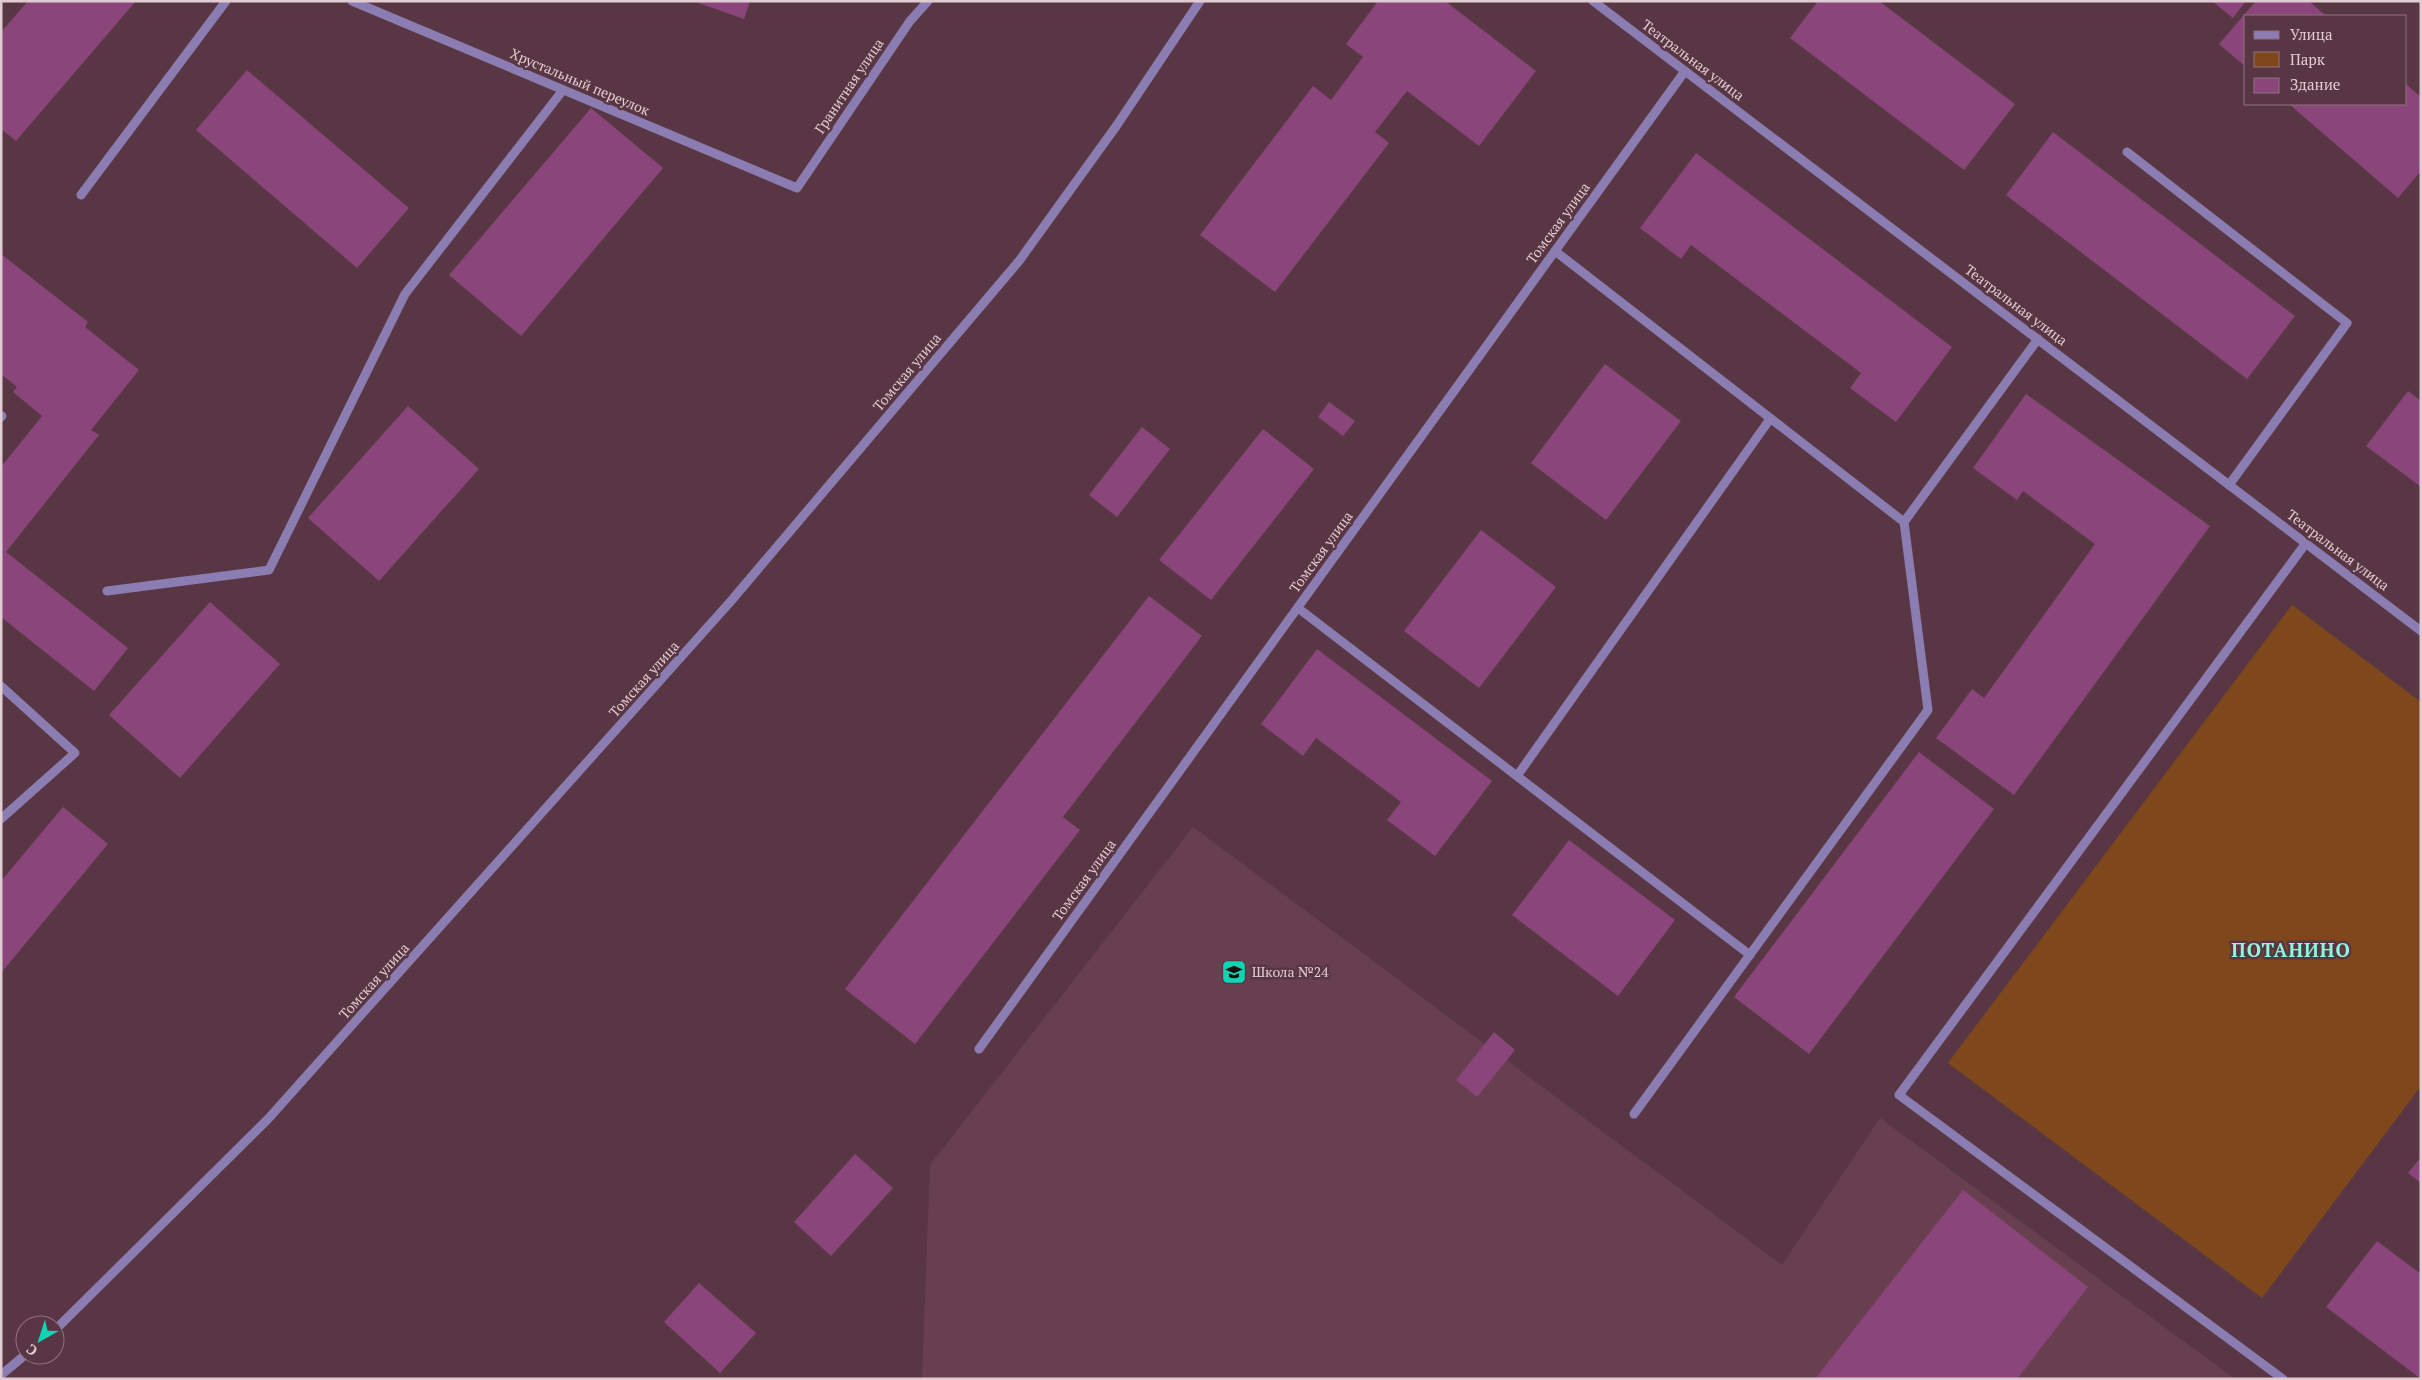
<svg xmlns="http://www.w3.org/2000/svg" width="2422" height="1380" viewBox="0 0 2422 1380" font-family="'PT Serif',serif">
	<rect width="100%" height="100%" fill="#593643"/>
	<polygon fill="#683f4f" points="1193,827 1782,1265 1880,1118 2235,1379 922,1379 930,1165"/>
	<polygon fill="#7f481c" points="2292,605 2421,702 2421,1086 2262,1298 1948,1063"/>
	<g fill="#8a457b">
		<polygon points="28,1 136,1 16,141 1,129 1,32"/>
		<polygon points="693,1 750,1 744,19"/>
		<polygon points="1378,1 1445,1 1536,71 1479,146 1407,91 1375,132 1389,143 1275,292 1200,235 1313,86 1331,100 1363,57 1346,44"/>
		<polygon points="1818,1 1879,1 2015,104 1964,170 1790,38"/>
		<polygon points="2212,1 2246,1 2233,18"/>
		<polygon points="2256,1 2309,1 2326,16 2246,16 2246,67 2219,44"/>
		<polygon points="247,70 409,208 357,268 196,130"/>
		<polygon points="2406,84 2421,97 2421,171 2398,198 2289,104 2406,104"/>
		<polygon points="591,108 663,168 521,336 449,275"/>
		<polygon points="2053,132 2295,316 2247,379 2006,195"/>
		<polygon points="1696,153 1952,347 1896,422 1850,388 1861,373 1691,245 1681,259 1640,228"/>
		<polygon points="1,254 88,322 85,327 139,370 91,430 99,435 6,552 128,648 94,691 1,617 1,467 42,416 13,392 17,387 1,374"/>
		<polygon points="1605,364 1681,421 1606,520 1531,463"/>
		<polygon points="2408,391 2421,401 2421,487 2366,446"/>
		<polygon points="2026,394 2210,526 2014,795 1936,738 1972,689 1984,698 2095,544 2023,491 2017,500 1973,468"/>
		<polygon points="1329,402 1355,421 1343,436 1318,417"/>
		<polygon points="408,406 479,469 379,581 308,518"/>
		<polygon points="1142,427 1170,449 1117,517 1089,495"/>
		<polygon points="1263,429 1314,469 1211,600 1159,560"/>
		<polygon points="1481,530 1556,587 1479,688 1404,631"/>
		<polygon points="1149,596 1202,636 1063,817 1080,830 915,1044 845,989"/>
		<polygon points="210,602 280,664 180,778 109,715"/>
		<polygon points="1317,649 1492,781 1435,856 1387,820 1401,802 1316,738 1303,756 1261,724"/>
		<polygon points="1919,752 1994,809 1809,1054 1734,997"/>
		<polygon points="63,807 108,844 1,973 1,881"/>
		<polygon points="1569,840 1675,920 1618,996 1512,915"/>
		<polygon points="1494,1032 1515,1050 1477,1097 1456,1080"/>
		<polygon points="855,1154 893,1188 831,1256 794,1222"/>
		<polygon points="2421,1157 2421,1183 2408,1173"/>
		<polygon points="1963,1190 2088,1287 2017,1379 1815,1379"/>
		<polygon points="2377,1241 2421,1274 2421,1379 2326,1307"/>
		<polygon points="699,1283 756,1333 720,1373 664,1322"/>
	</g>
	<g fill="none" stroke-linecap="round" stroke-linejoin="round">
		<g stroke="#8b7db2" stroke-width="9">
			<polyline points="352,1 797,188 910,21 928,1"/>
			<polyline points="1593,1 2421,631"/>
			<polyline points="2127,152 2347,323 2229,485"/>
			<polyline points="81,195 226,1"/>
			<polyline points="1555,251 1904,522"/>
			<polyline points="1,417 2,416"/>
			<polyline points="107,591 269,570 405,294 563,90"/>
			<polyline points="1298,608 1750,955"/>
			<polyline points="1,686 75,753 1,819"/>
			<polyline points="1517,776 1770,419"/>
			<polyline points="979,1049 1685,71"/>
			<polyline points="1634,1114 1928,710 1904,522 2038,339"/>
			<polyline points="55,1330 268,1119 731,601 1019,261 1117,125 1200,1"/>
			<polyline points="1,1375 25,1355"/>
			<polyline points="2283,1379 1899,1095 2306,543"/>
		</g>
	</g>
	<defs>
		<symbol id="school-square" viewBox="-11 -11 22 22"><rect x="-9" y="-9" width="18" height="18" rx="4" fill="#10d5b4" stroke="#593643"/><path d="M0-5L7-2L0 1L-7-2ZM-4 1L0 2.5L4 1V4Q0 6-4 4Z" fill="#111"/></symbol>
	</defs>
	<g fill-rule="evenodd">
		<use href="#school-square" x="1220" y="958" width="28" height="28"/>
	</g>
	<g text-anchor="middle" stroke-width="5" stroke-linejoin="round" paint-order="stroke">
		<g font-size="14" fill="#e2ccd3" stroke="#593643">
			<text transform="translate(1693 60) rotate(37)" y="5">Театральная улица</text>
			<text transform="translate(580 82) rotate(23)" y="5">Хрустальный переулок</text>
			<text transform="translate(849 86) rotate(-56)" y="5">Гранитная улица</text>
			<text transform="translate(1558 223) rotate(-54)" y="5">Томская улица</text>
			<text transform="translate(2016 305) rotate(37)" y="5">Театральная улица</text>
			<text transform="translate(907 372) rotate(-50)" y="5">Томская улица</text>
			<text transform="translate(2338 550) rotate(37)" y="5">Театральная улица</text>
			<text transform="translate(1321 552) rotate(-54)" y="5">Томская улица</text>
			<text transform="translate(644 679) rotate(-48)" y="5">Томская улица</text>
			<text transform="translate(1084 880) rotate(-54)" y="5">Томская улица</text>
			<text transform="translate(374 981) rotate(-48)" y="5">Томская улица</text>
		</g>
		<g font-size="14" fill="#e2ccd3" stroke="#593643" text-anchor="start">
			<text x="1252" y="977">Школа №24</text>
		</g>
		<g font-size="19" font-weight="bold" letter-spacing="1" fill="#92f5dc" stroke="#593643">
			<text x="2291" y="957">ПОТАНИНО</text>
		</g>
	</g>
	<rect width="2422" height="1380" fill="none" stroke="#e2ccd3" stroke-width="5"/>
	<rect x="2244" y="15" width="162" height="90" fill="#593643" stroke="#90727d"/>
	<rect x="2254" y="31" width="25" height="8" fill="#8b7db2" stroke="#90727d"/>
	<text x="2290" y="40" font-size="15" fill="#e2ccd3">Улица</text>
	<rect x="2254" y="52" width="25" height="15" fill="#7f481c" stroke="#90727d"/>
	<text x="2290" y="65" font-size="15" fill="#e2ccd3">Парк</text>
	<rect x="2254" y="78" width="25" height="15" fill="#8a457b" stroke="#90727d"/>
	<text x="2290" y="90" font-size="15" fill="#e2ccd3">Здание</text>
	<g transform="translate(40 1340) rotate(219)"><circle r="24" fill="#593643" stroke="#90727d"/>
	<path d="M0-4L9 19L0 12L-9 19Z" fill="#10d5b4"/>
	<text y="-8" font-size="14" font-weight="bold" text-anchor="middle" fill="#e2ccd3">С</text>
	</g>
</svg>
